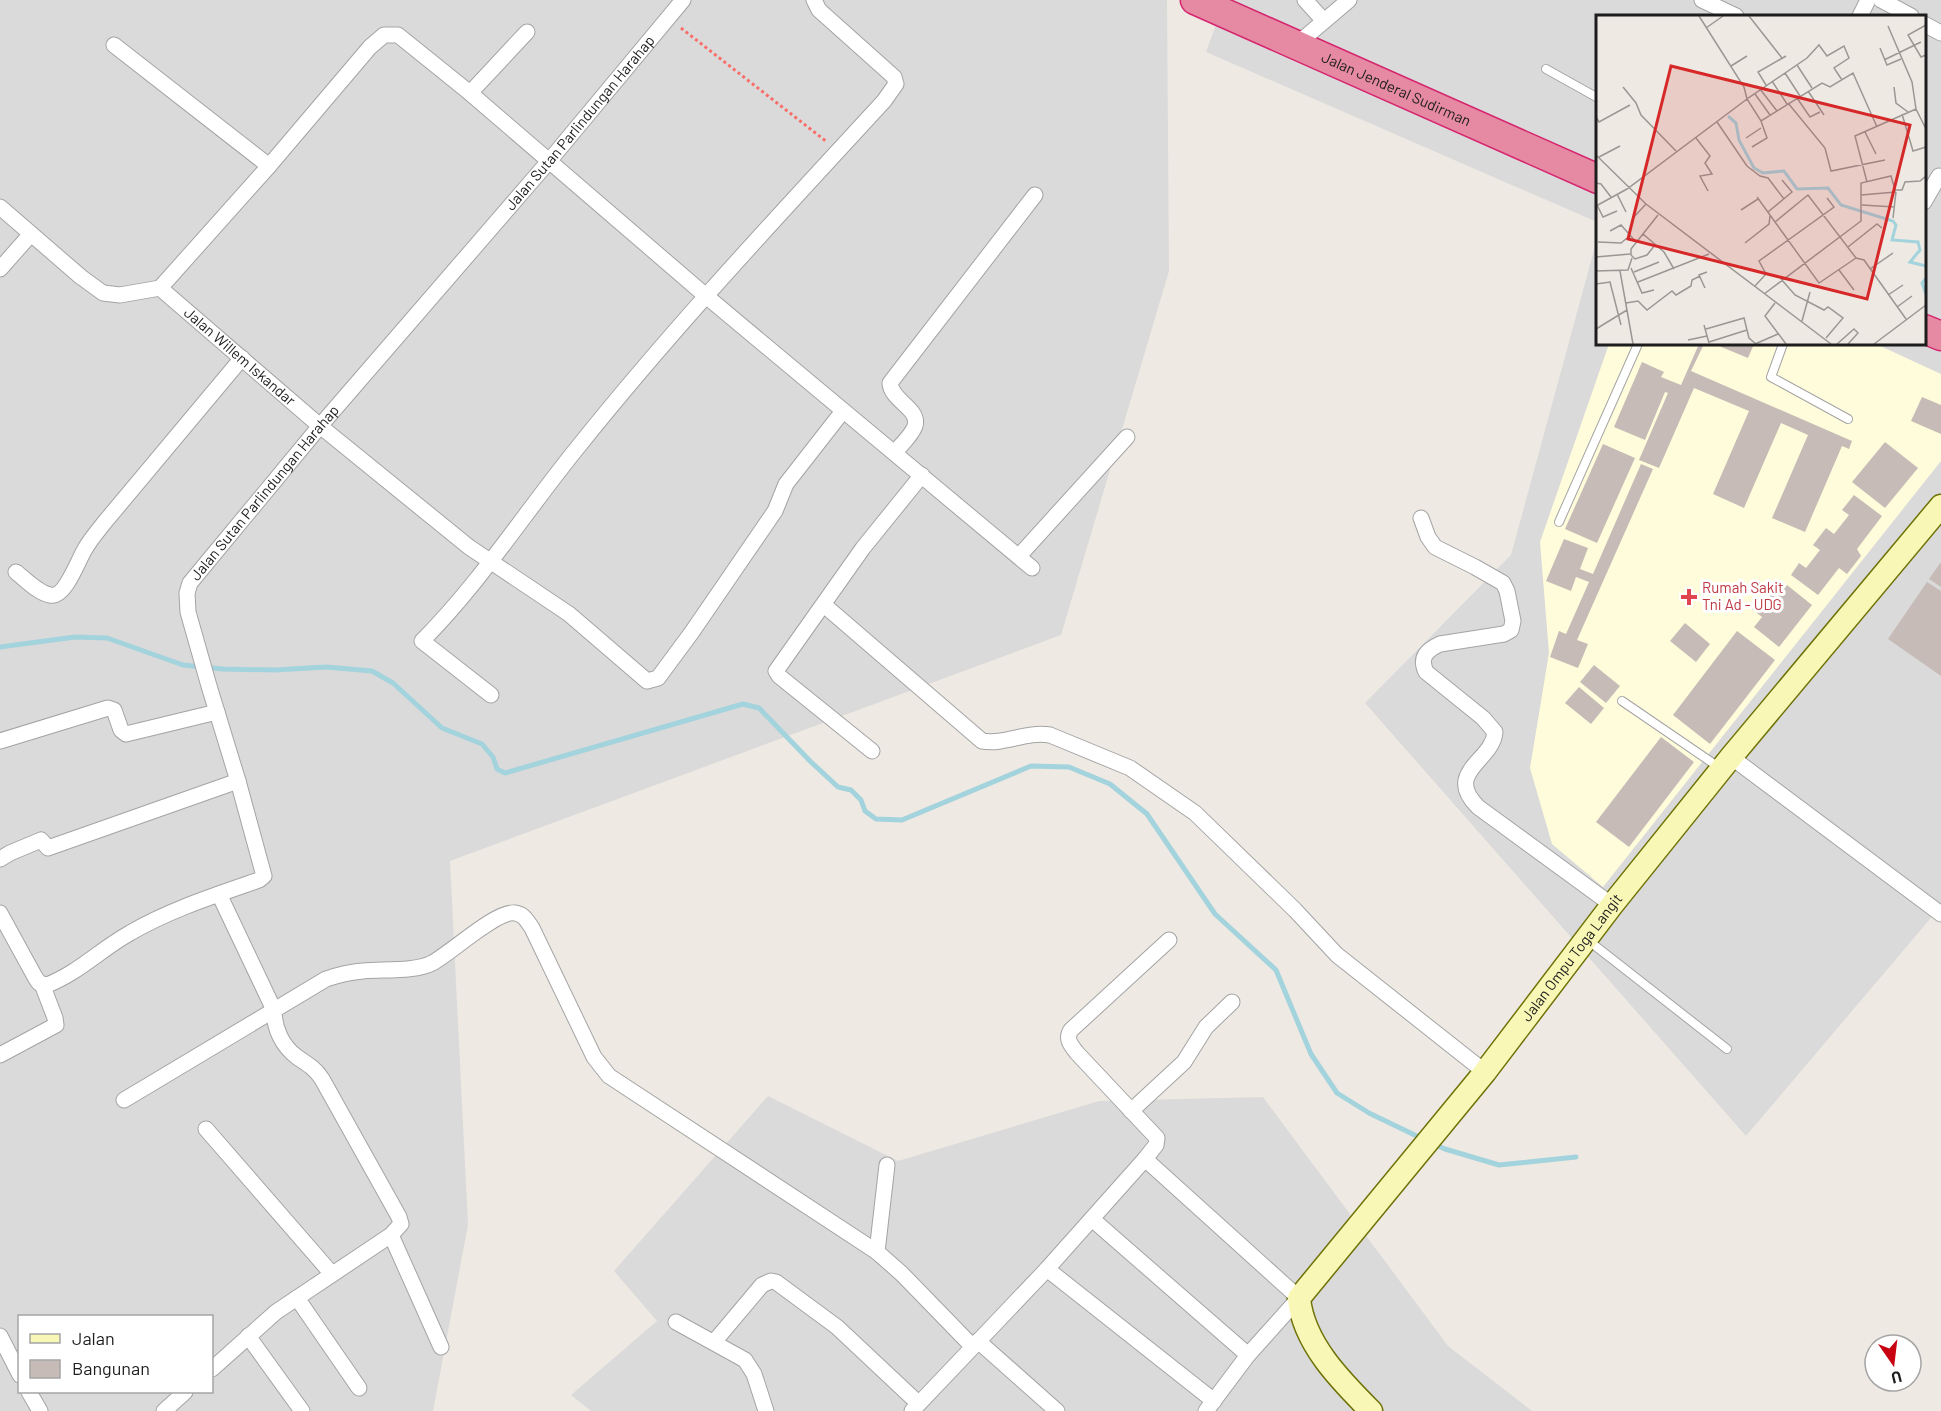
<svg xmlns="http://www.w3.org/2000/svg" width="1941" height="1411" viewBox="0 0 1941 1411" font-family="Barlow,sans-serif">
	<rect width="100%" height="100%" fill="#eee9e3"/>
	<g fill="#dbdada" fill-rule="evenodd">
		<path d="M0 0H1167L1169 271 1061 635 450 861 468 1225 433 1411H0ZM20 1316H212V1392H20Z"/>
		<polygon points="1225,0 1941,0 1941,906 1746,1136 1365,703 1511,555 1597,239 1598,344 1924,344 1924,16 1598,16 1597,222 1206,52"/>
		<polygon points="768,1096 898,1161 1099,1101 1263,1097 1448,1346 1532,1411 591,1411 571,1395 657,1321 614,1271"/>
	</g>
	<polygon fill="#fffcdb" points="1609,344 1876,344 1941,374 1941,461 1603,887 1552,844 1530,768 1549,653 1540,542"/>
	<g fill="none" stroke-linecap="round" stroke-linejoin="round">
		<g stroke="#a3d3dc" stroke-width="5">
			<polyline points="0,647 75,637 107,638 183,665 223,669 275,670 326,667 372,671 393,683 442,728 482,744 493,757 497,769 505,773 743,704 759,708 811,762 838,787 851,790 861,800 865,811 876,819 902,820 1031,766 1069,767 1110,784 1147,814 1215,914 1276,970 1311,1054 1337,1093 1369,1113 1423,1139"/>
			<polyline points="1434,1144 1445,1149 1499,1165 1576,1157"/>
		</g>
	</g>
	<g fill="#c6bbb6">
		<polygon points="1699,344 1704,344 1691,371 1852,441 1849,449 1842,446 1805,532 1772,518 1808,435 1781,423 1744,508 1713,494 1749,411 1694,388 1659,468 1639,460 1668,393 1665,392 1645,440 1614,427 1642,362 1664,372 1661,377 1681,385"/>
		<polygon points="1714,344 1754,344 1748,358"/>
		<polygon points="1922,397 1941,405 1941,434 1911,421"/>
		<polygon points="1885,442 1918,468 1885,508 1852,482"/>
		<polygon points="1603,444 1635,458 1597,543 1565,529"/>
		<polygon points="1641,464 1653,469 1577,640 1588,644 1578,668 1550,657 1559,631 1566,634 1589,582 1576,577 1571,591 1546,581 1564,539 1588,548 1580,569 1593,574"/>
		<polygon points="1854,495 1882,516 1857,549 1861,556 1847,574 1839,568 1818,595 1791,575 1799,563 1806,568 1820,550 1813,545 1826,528 1834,534 1849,515 1842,510"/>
		<polygon points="1941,562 1941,587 1929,579"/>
		<polygon points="1927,582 1941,591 1941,676 1888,639"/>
		<polygon points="1787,585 1812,605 1779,647 1754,627 1762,617 1752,609 1768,589 1777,597"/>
		<polygon points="1685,623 1710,644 1696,662 1670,641"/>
		<polygon points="1737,631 1775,660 1710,744 1673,715"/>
		<polygon points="1594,665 1620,686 1606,703 1580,682"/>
		<polygon points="1579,687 1604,708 1591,724 1565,703"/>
		<polygon points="1661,737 1694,762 1629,847 1596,822"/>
	</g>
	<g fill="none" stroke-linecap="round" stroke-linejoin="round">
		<defs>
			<g id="lane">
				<polyline points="1546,69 1598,98"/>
				<polyline points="1783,344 1771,377 1848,419"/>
				<polyline points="1559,522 1638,344"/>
				<polyline points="1622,701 1720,768"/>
				<polyline points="1589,941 1727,1049"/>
			</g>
			<g id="street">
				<polyline points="1305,0 1324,21"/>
				<polyline points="1702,0 1736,16"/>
				<polyline points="1881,0 1911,16"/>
				<polyline points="1860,16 1868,0"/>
				<polyline points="1924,24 1941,33"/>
				<polyline points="114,45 269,166"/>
				<polyline points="1296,45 1349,0"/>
				<polyline points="470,93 527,32"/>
				<polyline points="1924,202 1939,176"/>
				<polyline points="0,207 81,277 103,293 120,295 160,288 269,166 370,47 384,35 398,35 470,93 706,296 1032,568"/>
				<polyline points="0,269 31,234"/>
				<path id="s1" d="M160 288 320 426 469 547 569 614 647 681 658 678 692 632 775 511 786 484 843 411"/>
				<path d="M895 452C901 445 912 435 915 426 920 408 891 401 890 383L1035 195"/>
				<path d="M1421 518 1428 537 1435 547 1475 567 1503 583 1507 591 1513 621 1511 630 1504 634 1440 644C1427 650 1419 657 1426 672L1483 718 1495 732C1493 761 1443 772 1478 807L1612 905"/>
				<polyline points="1019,556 1127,437"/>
				<path d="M16 572C25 579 38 593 50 595 65 599 78 560 85 549 90 540 97 532 104 523L242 358"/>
				<path d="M824 605 982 741C1006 745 1025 731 1050 735L1130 768 1195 813 1295 910 1337 955 1485 1072"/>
				<path d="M491 695 422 641C480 583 526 511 578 447 674 327 780 214 884 101L896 84 894 77 819 10 814 0"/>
				<polyline points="0,741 108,708 114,710 121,730 126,734 217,712"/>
				<polyline points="872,751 779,676 776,671 863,548 922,475"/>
				<polyline points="1731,757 1941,914"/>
				<polyline points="0,859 10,853 41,840 48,848 238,781"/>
				<path id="s2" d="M0 913 35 977 39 983 47 985C78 973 101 949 130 933 169 910 216 895 259 880L264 876 238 781 209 686 188 612 187 593 190 583 320 426 550 160 683 0"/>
				<polyline points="0,1055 56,1025 55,1018 42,984"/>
				<path d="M124 1100 326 979C338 975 351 972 363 971 383 969 415 972 432 963 451 953 497 910 515 913 524 914 527 921 532 928L594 1057 609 1076 877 1252 902 1274 972 1346"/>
				<polyline points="1131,1111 1184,1062 1206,1027 1232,1002"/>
				<polyline points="206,1129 332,1274"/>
				<path d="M1145 1159 1156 1145 1157 1138 1077 1053C1071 1045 1065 1039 1071 1030L1169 940"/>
				<polyline points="1092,1219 1248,1355"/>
				<polyline points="391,1235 441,1347"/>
				<polyline points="877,1252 887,1165"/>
				<polyline points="1047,1269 1214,1401"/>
				<polyline points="297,1298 359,1388"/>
				<polyline points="676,1322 745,1360 754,1374 766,1411"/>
				<polyline points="0,1336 20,1375"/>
				<polyline points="248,1336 302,1411"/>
				<polyline points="978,1341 1057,1411"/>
				<polyline points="714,1342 762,1285 771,1281 776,1282 837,1327 918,1403"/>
				<path d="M212 1369 276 1312 391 1235 401 1224 399 1217 322 1079C315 1068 307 1064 297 1057 282 1046 274 1028 274 1010L219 894"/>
				<polyline points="29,1392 40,1411"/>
				<polyline points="164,1411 185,1392"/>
				<polyline points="912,1411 1047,1269 1145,1159 1299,1298 1248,1355 1206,1411"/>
			</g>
			<g id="secondary">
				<path id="s3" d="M1371 1411C1341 1381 1303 1343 1299 1298L1485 1072 1612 905 1731 757 1941 506"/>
			</g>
			<g id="highway">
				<path id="s4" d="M1195 0 1598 179"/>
				<polyline points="1924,329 1941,336"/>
			</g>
		</defs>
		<use href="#lane" stroke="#a4a4a4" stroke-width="10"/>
		<use href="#street" stroke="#a4a4a4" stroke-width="17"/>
		<use href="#secondary" stroke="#6e7206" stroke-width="25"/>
		<use href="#highway" stroke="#d6256f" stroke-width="31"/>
		<polyline stroke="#f86e69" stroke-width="3" stroke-dasharray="3 3" stroke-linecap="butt" points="681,28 827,142"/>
		<use href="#lane" stroke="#fff" stroke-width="8"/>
		<use href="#street" stroke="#fff" stroke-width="15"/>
		<use href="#secondary" stroke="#f9f7b6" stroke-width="22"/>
		<use href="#highway" stroke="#e58aa2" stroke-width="28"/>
	</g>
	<path fill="#e0444e" stroke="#fff" stroke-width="2" d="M1686 588h6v6h6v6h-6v6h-6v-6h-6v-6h6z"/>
	<g text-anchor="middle" stroke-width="6" stroke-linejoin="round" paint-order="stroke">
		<g font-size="15" fill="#1d1d1d" stroke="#fff">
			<text dy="5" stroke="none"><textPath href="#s4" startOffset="220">Jalan Jenderal Sudirman</textPath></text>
			<text dy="5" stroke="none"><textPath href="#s2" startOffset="1240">Jalan Sutan Parlindungan Harahap</textPath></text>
			<text dy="5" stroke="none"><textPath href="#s1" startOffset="105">Jalan Willem Iskandar</textPath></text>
			<text dy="5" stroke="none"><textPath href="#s2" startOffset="754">Jalan Sutan Parlindungan Harahap</textPath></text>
			<text dy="5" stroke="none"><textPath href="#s3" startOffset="573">Jalan Ompu Toga Langit</textPath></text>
		</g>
		<g font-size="15" fill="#be3a42" stroke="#fff" text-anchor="start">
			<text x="1702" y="593">Rumah Sakit<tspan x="1702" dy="17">Tni Ad - UDG</tspan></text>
		</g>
	</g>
	<g transform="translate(1596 15)">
		<rect width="330" height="330" fill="#eee9e3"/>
		<path fill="none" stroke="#a3d3dc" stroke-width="3" d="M132 101 140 108 143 125 158 153 167 158 188 156 201 174 232 173 245 190 297 206 300 210 296 225 322 227 324 235 314 247 330 251M330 263 326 268 330 279"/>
		<path fill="none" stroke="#9a9794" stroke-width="1.5" d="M153 1 186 43M330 10 312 20 325 42 330 40M292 11 316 67 320 94 330 114M110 13 127 1M284 33 291 50 305 44M288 45 325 27M201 50 216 73M135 51 151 41M189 58 204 81M246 65 238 53 253 43 248 31 231 41 223 30 211 43 151 84 165 106 226 68 234 72 257 58 281 112M176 66 191 89M170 70 162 57 190 41M27 72 40 88 45 100 80 136M298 72 300 88 312 97M164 74 181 96M212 76 228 100M159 79 174 100M201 83 214 102 224 97M192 88 229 133 235 156 289 145M306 99 317 136 330 132M0 102 3 107 34 90M121 107 151 151 164 161 172 163 188 184M269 117 280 139M100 123 114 141 109 148 116 159 104 161 112 176M150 123 165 113M156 132 171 123 165 106M0 140 50 189 235 329M3 142 24 131M271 167 259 121 320 94M0 168 5 169 15 182M21 179 30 197M265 180 300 177M161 182 223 268 260 243M1 190 7 202 21 196M266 190 299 192M0 191 31 174 151 84 148 72 103 1M145 195 162 184M172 197 196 177 186 165M37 203 50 189M297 203 300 177M179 207 212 180 260 243M14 216 25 210 40 227M47 219 68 237 78 254M2 227 25 228 31 223M149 228 173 209 174 201M59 230 51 240 39 244 35 240V234L62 200M252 232 281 209 286 213M0 242 34 239M260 243 268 245 310 304M35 253 46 278 58 275M274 254 297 238M243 255 258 275M0 256 32 255 36 243M24 256 37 329M38 257 63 247M185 264 199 280 228 295 232 292 247 303 230 323M42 267 113 239M0 269 14 267 25 310M159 271 170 259 163 246 238 192 231 183M109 273 103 260 111 257M168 279 265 206V168L295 161 299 175H306L309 167 324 166 330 161M292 280 307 270M30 288 42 286 51 295 76 276 80 280 95 271 96 265 104 261M179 288 169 301 190 329M301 292 316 281M206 306 214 277M108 310 113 328M0 314 31 295M110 314 148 303 153 323 160 329M92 325 111 321M113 327 151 315M159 329 182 319M241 329 258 314 262 318 252 329M278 329 330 290"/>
		<path fill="#d62828" fill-opacity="0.15" stroke="#d62828" stroke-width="3" d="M75 51 314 110 271 284 32 224Z"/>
		<rect width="330" height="330" fill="none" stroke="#1d1d1d" stroke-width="3"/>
	</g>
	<rect x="18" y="1315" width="195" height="78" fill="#ffffff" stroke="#a5a5a5" stroke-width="1.5"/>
	<rect x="30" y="1334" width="30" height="9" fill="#f9f7b6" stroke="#a5a5a5" stroke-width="1.5"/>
	<text x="72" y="1345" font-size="18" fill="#1d1d1d">Jalan</text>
	<rect x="30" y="1360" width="30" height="18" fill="#c6bbb6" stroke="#a5a5a5" stroke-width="1.5"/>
	<text x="72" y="1375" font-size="18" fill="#1d1d1d">Bangunan</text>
	<g transform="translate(1893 1363) rotate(166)"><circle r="28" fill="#ffffff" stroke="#a5a5a5" stroke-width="1.5"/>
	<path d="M0-4.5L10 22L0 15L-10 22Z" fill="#c80210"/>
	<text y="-9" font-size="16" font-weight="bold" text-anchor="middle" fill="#1d1d1d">U</text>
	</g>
</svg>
